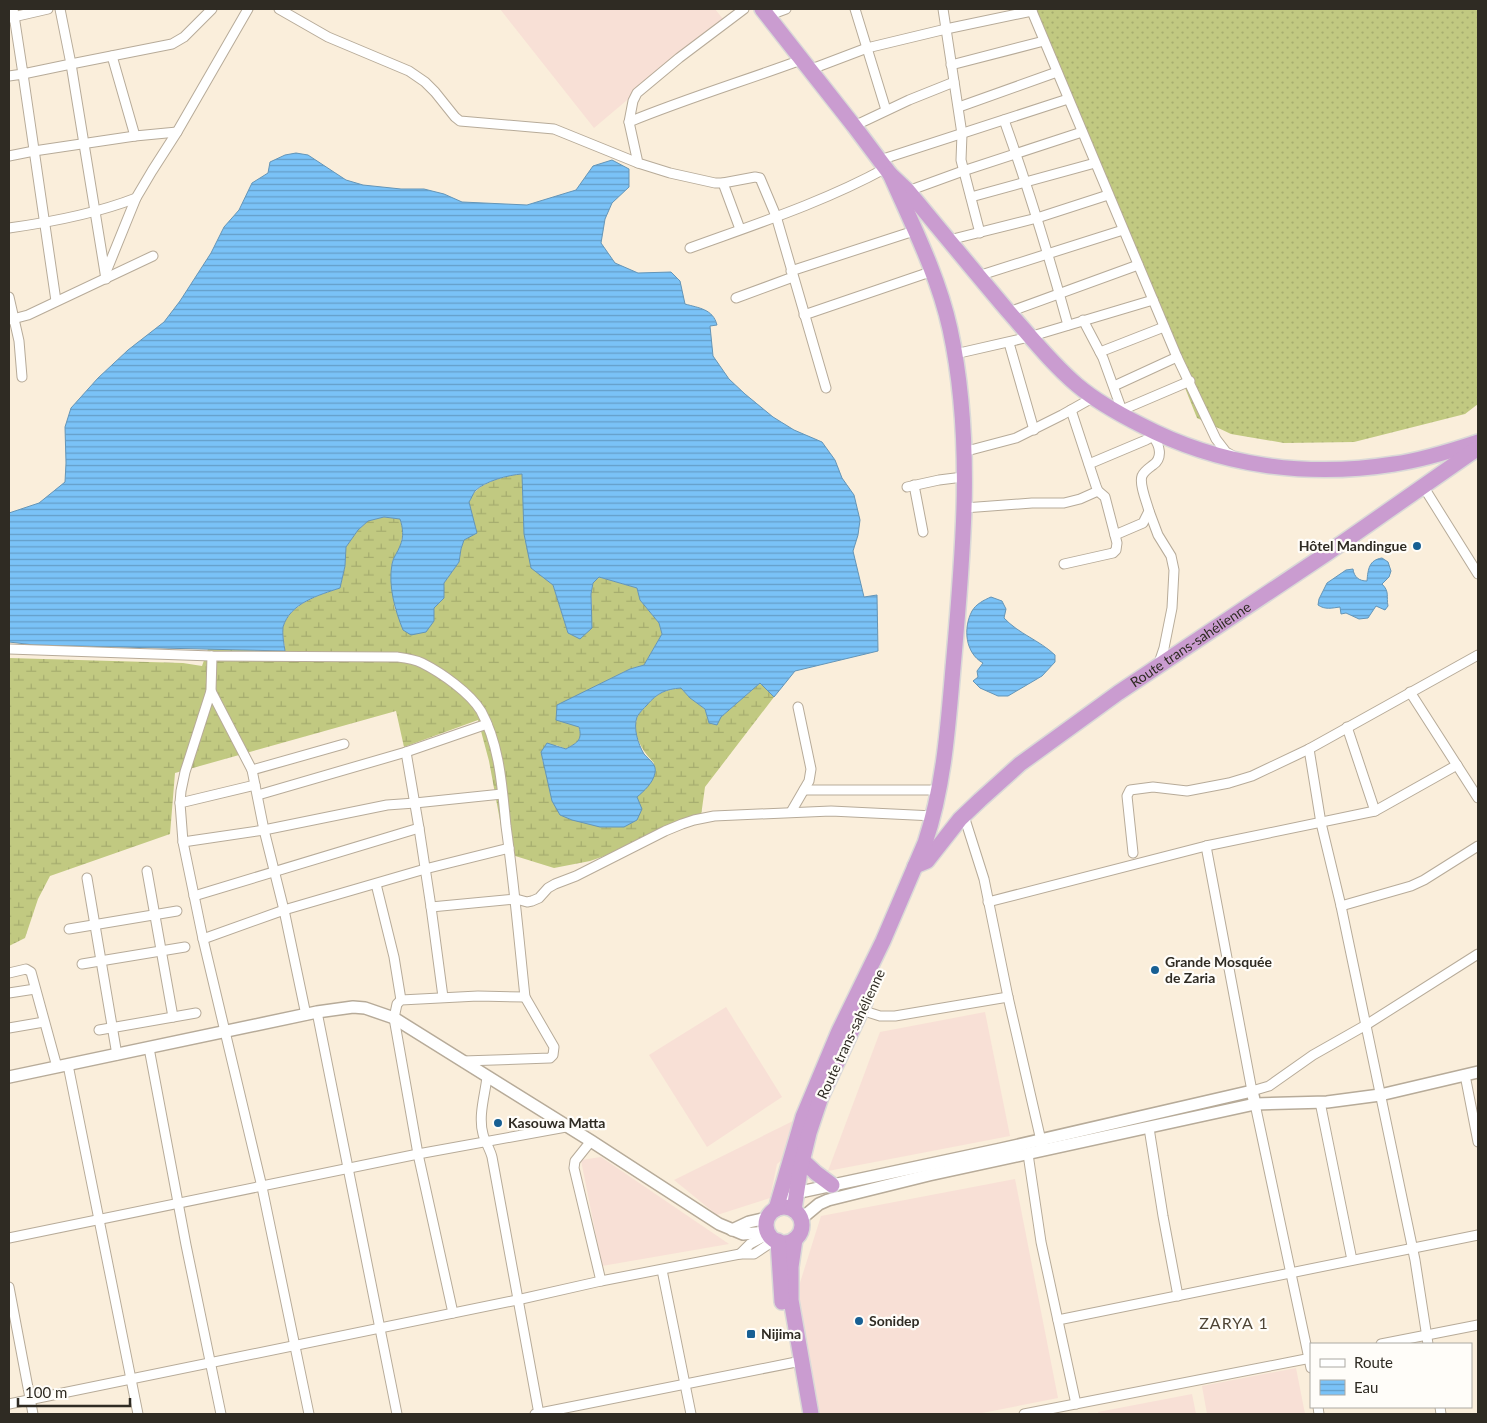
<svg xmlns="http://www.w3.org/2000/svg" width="1487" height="1423" viewBox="0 0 1487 1423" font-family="Lato,sans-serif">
	<defs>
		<pattern id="grass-dots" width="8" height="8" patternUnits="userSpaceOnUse" patternTransform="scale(1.25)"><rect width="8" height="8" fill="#c1c981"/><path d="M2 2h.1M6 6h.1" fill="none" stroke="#a6ad6f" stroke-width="1.8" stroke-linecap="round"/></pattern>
		<pattern id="wetland-marsh" width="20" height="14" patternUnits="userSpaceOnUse" patternTransform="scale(1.25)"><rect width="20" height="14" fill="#c1c981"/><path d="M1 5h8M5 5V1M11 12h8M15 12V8" fill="none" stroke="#a6ad6f"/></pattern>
		<pattern id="water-rules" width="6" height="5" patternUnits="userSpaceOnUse" patternTransform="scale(1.25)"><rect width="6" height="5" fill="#7ac2f7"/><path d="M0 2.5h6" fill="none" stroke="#649ec8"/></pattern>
	</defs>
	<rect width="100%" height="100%" fill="#faeedb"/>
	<g fill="#f8e0d6">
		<polygon points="500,9 715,9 723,19 594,128"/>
		<polygon points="726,1007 782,1097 707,1147 649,1055"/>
		<polygon points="985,1012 1010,1136 828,1171 880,1032"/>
		<polygon points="793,1121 782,1160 777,1164 770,1198 717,1215 674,1180"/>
		<polygon points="601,1157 729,1244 602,1266 581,1160"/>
		<polygon points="1015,1179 1058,1398 977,1414 818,1414 798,1301 799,1286 821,1216"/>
		<polygon points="1296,1368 1305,1414 1207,1414 1202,1386"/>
		<polygon points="1192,1394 1196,1414 1099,1414 1098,1412"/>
	</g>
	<polygon fill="url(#grass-dots)" points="1030,9 1478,9 1478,404 1465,414 1354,442 1284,443 1231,434 1197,418 1142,280"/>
	<path fill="url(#wetland-marsh)" d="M522 474 531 567 553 585 568 633 592 609 591 594 593 583 599 577 637 588 640 600 659 623 662 634 644 665 630 669 570 699 581 735 578 742 566 749 556 745 542 759 546 771 637 797 654 763C642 751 632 735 637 718 638 713 644 709 647 705 657 693 665 690 681 688L690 698 705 709 709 723 721 717 760 683 774 697 705 787 700 823 590 861 554 868 506 853 489 761 478 720 404 747 396 711 175 773 170 834 50 876 38 899 25 938 9 946V658L183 663 202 666 208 649 285 651C285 644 282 634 283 627 290 604 319 595 340 588L345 566 346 547 358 530 368 521 384 517 400 519 403 529 401 545 392 562 391 580 395 610 434 621V608L444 598V583L459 562 461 549 472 515 469 502C471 498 473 493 476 491 486 481 508 475 522 474Z"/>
	<g fill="url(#water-rules)" stroke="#6495b7">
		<path d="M296 153 308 155 346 180 363 185 401 189H424L444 194 462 202 527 205 576 190 593 166 612 160 629 169V187L612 203 605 219 601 243 615 263 638 273 671 272 680 281 685 304C699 308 713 309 717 325L710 326 713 356 729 379 745 394 773 417 794 430 822 442 835 460 842 478 854 495 860 520 858 535 853 551 864 597 877 595 878 651 795 671 774 697 760 683 721 717 717 725 709 723 705 709 690 698 681 688C666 689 657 693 647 705 644 708 639 713 637 717 633 728 638 744 644 754 649 760 657 764 655 773 653 783 644 791 637 797L642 809 637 820 624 827H600L572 820 560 815 552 801 541 752 547 743 566 749C576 743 583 741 579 727L556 720 557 705 630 669 644 665 662 634 659 623 640 600 637 588 599 577 593 583 591 594 592 628 580 639 568 633 553 585 531 568 524 534 522 474C508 475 485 481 475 491 473 494 471 499 469 502L477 533 464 540 461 549 459 562 444 583V598L434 608V621L426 632 411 635 403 630C395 610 388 586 392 564 393 557 398 552 400 546 404 537 403 528 400 519L384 517 368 521 358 530 346 547 345 566 340 588C319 595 290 603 283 627 282 634 284 644 285 651L34 645 9 642V513L39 503 65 482 66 463 65 427 71 408 98 378 128 350 164 322 180 301 211 253 224 227 239 210 252 183 268 173 270 162 285 155Z"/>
		<path d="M1382 558 1388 562 1391 571 1389 577 1382 584C1390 592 1386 596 1388 606L1385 610 1376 606 1368 618 1359 619 1346 613 1341 614 1340 607C1332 608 1325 610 1318 605L1319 599 1327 583 1346 570 1353 569C1354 577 1359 581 1367 581 1368 569 1369 560 1382 558Z"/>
		<path d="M991 597 1002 601 1006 609 1004 618C1019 634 1039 640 1055 655V662L1042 676 1008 696H998L980 688 973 681 978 677 977 671 983 663C965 653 963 628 972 611 976 604 984 600 991 597Z"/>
	</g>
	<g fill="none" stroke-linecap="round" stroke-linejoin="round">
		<defs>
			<g id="minor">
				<polyline points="13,9 23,74 71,64 60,9"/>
				<polyline points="279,9 328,37 409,71 425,82 435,92 455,117 460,121 554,129 638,163"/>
				<path d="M744 9 679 58 637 93 633 101 629 122C685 99 744 81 801 60"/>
				<polyline points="855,9 886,110"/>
				<polyline points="943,9 962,134 961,160 980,233"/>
				<polyline points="1031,9 1177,357 1216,439 1226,452 1233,456"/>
				<polyline points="767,16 786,9"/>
				<polyline points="9,18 48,9"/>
				<polyline points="112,56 135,136"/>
				<polyline points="951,65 1044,41"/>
				<polyline points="809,70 867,48 946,29 1032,11"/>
				<polyline points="9,76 23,74 56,301"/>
				<polyline points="959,107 1057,72"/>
				<path d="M1004 120C1028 187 1049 256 1068 325"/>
				<polyline points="629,122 638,163 670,173 715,183 723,183 755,177 760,178 776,216 826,388"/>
				<polyline points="854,126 909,100 954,82"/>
				<polyline points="9,156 34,151 135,136 177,132"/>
				<polyline points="880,160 1068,99"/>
				<polyline points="723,183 740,229"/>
				<polyline points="908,191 963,171 1082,132"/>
				<polyline points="971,197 1095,163"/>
				<path d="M9 228C52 222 95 214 136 198L152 171 177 132 248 9"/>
				<polyline points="949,240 1037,218 1108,195"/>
				<path d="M690 248C756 224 824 202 886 168"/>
				<polyline points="791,271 914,231"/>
				<polyline points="106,272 136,198"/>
				<polyline points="978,276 1123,230"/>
				<polyline points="106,279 71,64 172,44 184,37 212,9"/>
				<polyline points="9,297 19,341 22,377"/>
				<polyline points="736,298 793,277"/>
				<polyline points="1009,312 1138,265"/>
				<polyline points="804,315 933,271"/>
				<polyline points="9,320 28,315 153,256"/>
				<polyline points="1083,320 1103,358 1124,416"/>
				<polyline points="1009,343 1034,430"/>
				<polyline points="1100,352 1164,327"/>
				<polyline points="955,354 1029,337 1153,300"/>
				<polyline points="1114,386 1177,357"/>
				<polyline points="1122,410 1190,381"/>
				<polyline points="963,452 1016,438 1062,415 1094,397"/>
				<polyline points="1089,464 1146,440 1157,434"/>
				<polyline points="914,485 923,532"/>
				<polyline points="1423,486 1478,574"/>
				<polyline points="907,487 939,480 963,477"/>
				<polyline points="964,508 1032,503 1064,503 1080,499 1098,491"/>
				<polyline points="1149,511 1158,535 1171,556 1174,570 1172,608 1164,648 1158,666"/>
				<path d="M1115 535 1143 523 1149 511C1147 503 1139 484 1142 476 1144 471 1149 468 1153 465 1163 458 1160 445 1153 437"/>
				<polyline points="1064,564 1113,553 1116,550 1117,543 1105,497 1098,491 1096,486 1071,410"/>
				<path d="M9 649 212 656 397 657C405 658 414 659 422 663 442 673 470 693 481 711 500 746 502 787 506 826 514 883 519 940 525 997L478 996 401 1000 397 1004 394 1018 418 1154 453 1313"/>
				<polyline points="211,691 252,770 264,830 284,910 306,1015"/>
				<polyline points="1410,692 1478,798"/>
				<polyline points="1347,727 1375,811"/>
				<polyline points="1309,749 1321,823 1341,906 1415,1260 1428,1344"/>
				<polyline points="252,770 344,744"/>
				<polyline points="255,785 180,803 183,842 203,939 262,1187 309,1414"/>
				<polyline points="804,790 939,790"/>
				<polyline points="258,795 406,752 487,724"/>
				<polyline points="180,803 181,791 185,772 211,691 212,656"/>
				<polyline points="791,812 809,781 811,769 798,707"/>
				<polyline points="964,816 984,879 1008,997 1042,1145"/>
				<polyline points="419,828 431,907 443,997"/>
				<polyline points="183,842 264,830 387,805 415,803 502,794"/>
				<polyline points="1206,846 1252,1091 1269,1086 1313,1055 1366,1025 1478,954"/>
				<polyline points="1133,853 1127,796 1130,790 1153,787 1187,791 1229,783 1252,776 1309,749 1478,655"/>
				<polyline points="147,871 173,1017"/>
				<polyline points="87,878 117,1055"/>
				<polyline points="376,884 394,957 401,1000"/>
				<polyline points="194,896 419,828 406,752"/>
				<polyline points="988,902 1206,846 1375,811 1457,765"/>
				<polyline points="1341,906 1411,886 1424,880 1478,846"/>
				<polyline points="431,907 516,899 527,902 532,901 539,898 548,888 555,884 576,876 665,831 682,824 694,820 714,816 831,811 934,816"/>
				<polyline points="69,929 177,911"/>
				<polyline points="203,939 284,910 425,869 509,848"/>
				<polyline points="82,964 185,947"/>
				<polyline points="9,973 26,969 31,972 57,1067"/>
				<polyline points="9,993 35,989"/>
				<polyline points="858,1009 880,1016 895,1016 1008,997"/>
				<polyline points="317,1012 397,1414"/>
				<polyline points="9,1028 44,1022"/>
				<polyline points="99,1030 196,1013"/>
				<polyline points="149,1048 186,1245 221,1414"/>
				<polyline points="463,1061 550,1058 553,1055 554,1047 525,997"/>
				<polyline points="68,1065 138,1414"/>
				<polyline points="1465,1075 1478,1142"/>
				<path d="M487 1077C485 1095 478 1116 483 1134 485 1142 490 1149 492 1157L539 1414"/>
				<polyline points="1320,1102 1352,1260"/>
				<polyline points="1255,1104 1311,1368"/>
				<polyline points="1149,1128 1163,1216 1178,1296"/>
				<polyline points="591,1141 575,1161 574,1168 601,1281"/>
				<polyline points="1028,1154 1041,1242 1076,1404"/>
				<polyline points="9,1238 418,1154 566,1127"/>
				<polyline points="740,1254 750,1244 769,1234"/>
				<polyline points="662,1270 691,1414"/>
				<polyline points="9,1287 33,1414"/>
				<polyline points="1058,1320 1478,1235"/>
				<polyline points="1381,1344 1478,1325"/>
				<polyline points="9,1404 517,1300 601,1281 740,1254 754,1254 775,1240"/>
				<polyline points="1318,1407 1319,1414"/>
				<polyline points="1440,1407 1441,1414"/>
				<polyline points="535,1414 801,1361"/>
				<polyline points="1024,1414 1311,1358"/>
			</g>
			<g id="tertiary">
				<polyline points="9,1077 317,1012 353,1007 365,1008 394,1018 591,1141 719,1224 743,1234 768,1232"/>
				<polyline points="776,1209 797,1193 805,1191 1001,1149 1252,1091 1255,1104"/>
				<polyline points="801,1219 819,1204 828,1200 929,1175 1255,1104 1327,1102 1380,1095 1478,1072"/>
				<polyline points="732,1230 749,1222 767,1218"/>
			</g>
			<g id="trunk">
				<path d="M762 9 854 126 890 174 908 191C941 231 974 271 1007 310 1030 336 1051 363 1077 385 1096 401 1119 414 1141 425 1219 466 1307 478 1394 464 1423 460 1451 451 1478 442"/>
				<path id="s1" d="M915 866 927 861 960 819 980 800 1020 764 1118 693 1329 552 1478 448"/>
				<polyline points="802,1160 816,1173 832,1185"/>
				<circle cx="784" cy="1225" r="18"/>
				<path d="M776 1209 803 1117 839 1031 883 941 925 843C944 786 948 727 953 668 963 556 974 439 950 329 938 275 912 224 890 174"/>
				<polyline points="794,1210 800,1170 809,1133 821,1097 865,1002"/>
				<polyline points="795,1239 791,1267 791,1300 811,1414"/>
				<polyline points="778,1241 782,1302"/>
			</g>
		</defs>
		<use href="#minor" stroke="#b7ab99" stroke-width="11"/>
		<use href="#tertiary" stroke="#b7ab99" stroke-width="14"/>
		<use href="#trunk" stroke="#dad9d7" stroke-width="18"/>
		<use href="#minor" stroke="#fff" stroke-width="9"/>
		<use href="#tertiary" stroke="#fff" stroke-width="11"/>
		<use href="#trunk" stroke="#ca9cd0" stroke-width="15"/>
	</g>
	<g fill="#175f93" stroke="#fffdf9" stroke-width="2">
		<circle cx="1417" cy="546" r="5"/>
		<circle cx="1155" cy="970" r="5"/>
		<circle cx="498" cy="1123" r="5"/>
		<circle cx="859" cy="1321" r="5"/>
		<rect x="746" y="1329" width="10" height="10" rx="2.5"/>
	</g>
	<g text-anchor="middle" stroke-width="4.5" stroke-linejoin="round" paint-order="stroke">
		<g font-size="14" font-weight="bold" fill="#2f2b23" stroke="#fffdf9" text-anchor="start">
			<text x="1407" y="551" text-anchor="end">Hôtel Mandingue</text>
			<text x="1165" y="967">Grande Mosquée<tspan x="1165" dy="16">de Zaria</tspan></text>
			<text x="508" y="1128">Kasouwa Matta</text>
			<text x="869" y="1326">Sonidep</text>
			<text x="761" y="1339">Nijima</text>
		</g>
		<g font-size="14" fill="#2f2b23" stroke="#fffdf9">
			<text dy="5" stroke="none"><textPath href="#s1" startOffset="356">Route trans-sahélienne</textPath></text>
			<text transform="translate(851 1034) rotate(-65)" y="5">Route trans-sahélienne</text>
		</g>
		<g font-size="16" letter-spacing="1" fill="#4e4434" stroke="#fffdf9">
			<text x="1234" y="1329">ZARYA 1</text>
		</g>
	</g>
	<rect width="1487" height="1423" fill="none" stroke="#2f2b23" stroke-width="20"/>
	<rect x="1310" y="1343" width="162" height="65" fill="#fffdf9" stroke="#aca9a3"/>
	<rect x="1320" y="1359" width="25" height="8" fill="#ffffff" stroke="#aca9a3"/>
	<text x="1354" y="1368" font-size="15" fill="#2f2b23">Route</text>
	<rect x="1320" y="1380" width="25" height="15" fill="url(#water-rules)" stroke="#aca9a3"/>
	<text x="1354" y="1393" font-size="15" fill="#2f2b23">Eau</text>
	<path d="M18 1398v8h112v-8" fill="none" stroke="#2f2b23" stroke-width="2.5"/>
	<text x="25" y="1398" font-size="15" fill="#2f2b23" stroke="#fffdf9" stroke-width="4" paint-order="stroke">100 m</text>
</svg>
